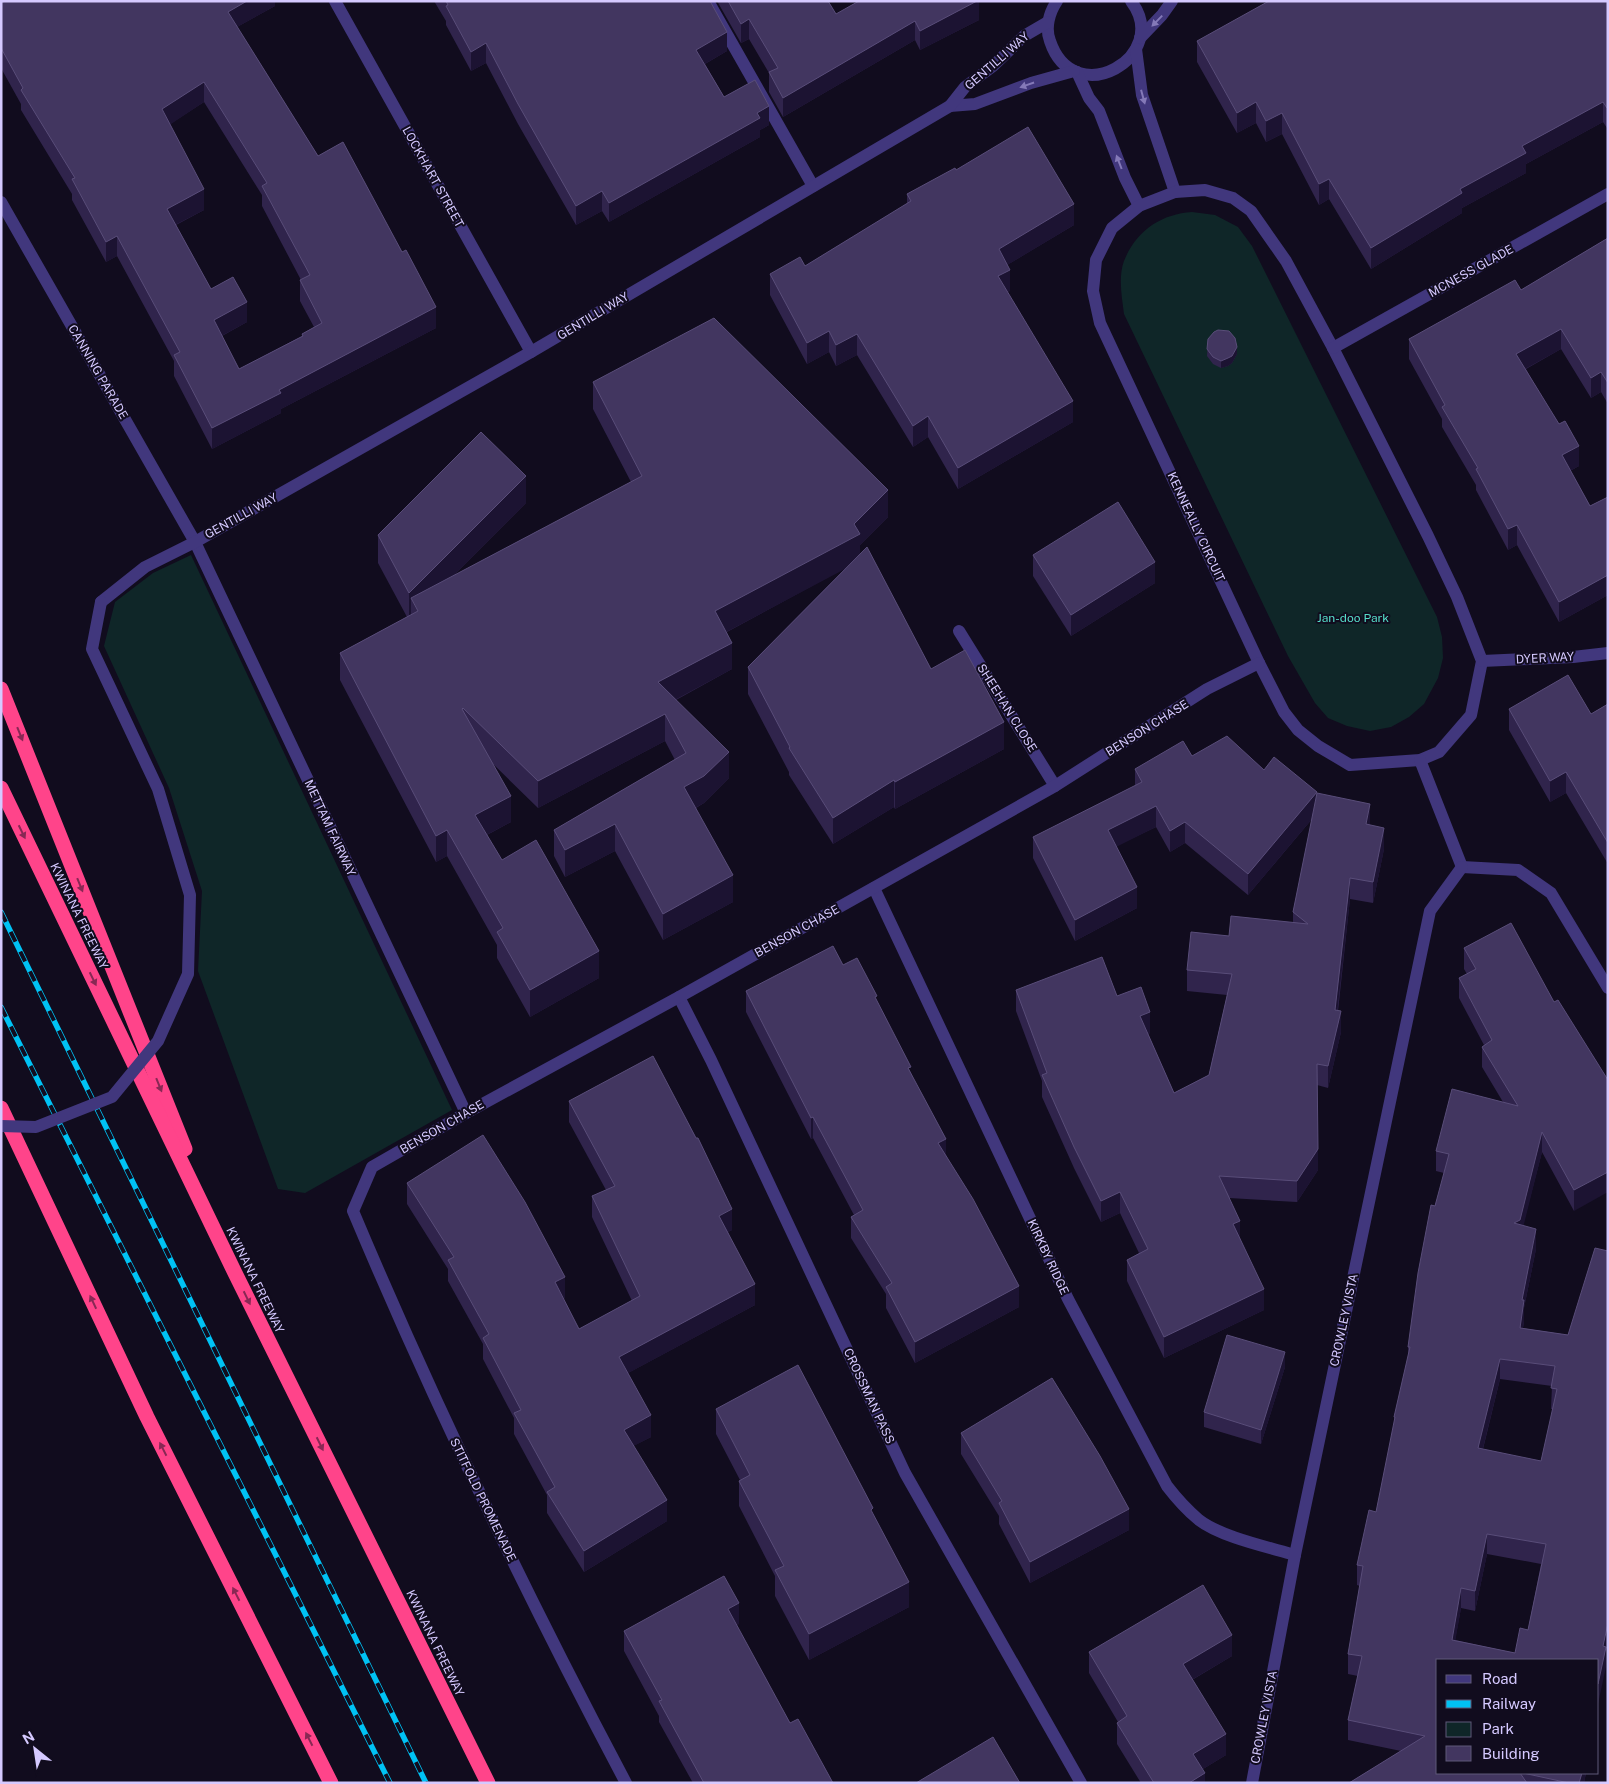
<svg xmlns="http://www.w3.org/2000/svg" width="1609" height="1784" viewBox="0 0 1609 1784" font-family="'Public Sans',sans-serif">
	<rect width="100%" height="100%" fill="#110c1e"/>
	<g fill="#0f2628">
		<path d="M1192 212 1215 215 1238 227 1252 246 1437 617 1442 637 1443 658 1438 678 1424 704 1409 717 1391 727 1370 731 1347 726 1328 718 1315 703 1288 656 1124 314C1122 298 1118 277 1124 261 1136 231 1161 214 1192 212Z"/>
		<polygon points="191,555 452,1110 305,1193 278,1189 198,971 202,891 169,788 104,646 115,602 153,573"/>
	</g>
	<g fill="none" stroke-linecap="round" stroke-linejoin="round">
		<g stroke="#41377d" stroke-width="12">
			<polyline points="708,1 813,186"/>
			<polyline points="959,631 1055,786"/>
		</g>
		<g stroke="#41377d" stroke-width="12">
			<polyline points="335,1 531,352"/>
			<path d="M1057 1C1049 13 1045 28 1050 41 1074 113 1173 56 1131 1"/>
			<polyline points="1140,38 1162,15 1172,1"/>
			<polyline points="1136,49 1142,95 1175,192"/>
			<polyline points="1077,72 1089,98 1099,111 1125,178 1139,206"/>
			<polyline points="950,106 975,104 1031,83 1074,71"/>
			<polygon points="1205,190 1233,198 1251,211 1286,261 1333,348 1428,536 1457,597 1482,661 1471,715 1439,752 1420,760 1350,765 1318,746 1298,730 1284,712 1259,663 1100,323 1093,291 1096,260 1112,228 1139,206 1175,192"/>
			<polyline points="1,202 195,542 466,1113"/>
			<polyline points="1333,348 1608,194"/>
			<polyline points="101,602 145,567 195,542 531,352 950,106 965,87 993,66 1024,36 1048,22"/>
			<polyline points="1482,661 1573,657 1608,653"/>
			<polyline points="1420,760 1462,867"/>
			<polyline points="1462,867 1518,870 1551,893 1608,988"/>
			<path d="M874 888 1068 1299 1167 1486C1177 1499 1187 1510 1199 1520 1221 1537 1268 1547 1295 1555"/>
			<polyline points="679,997 711,1060 905,1473 1081,1783"/>
			<path d="M626 1783C527 1596 435 1406 353 1211L372 1167 466 1113 679 997 1055 786 1207 689 1259 663"/>
			<polyline points="1252,1783 1295,1555 1430,911 1462,867"/>
		</g>
		<g stroke="#ff448a" stroke-width="15">
			<polyline points="1,689 185,1149"/>
			<polyline points="1,788 235,1273 488,1783"/>
			<polyline points="1,1108 147,1417 331,1783"/>
		</g>
		<defs>
			<g id="rail">
				<polyline points="1,912 426,1783"/>
				<polyline points="1,1007 390,1783"/>
			</g>
		</defs>
		<use href="#rail" stroke="#00c2f4" stroke-width="5.5"/>
		<use href="#rail" stroke="#110c1e" stroke-width="4" stroke-dasharray="11" stroke-linecap="butt"/>
		<polyline stroke="#41377d" stroke-width="12" points="1,1126 36,1127 112,1097 158,1041 188,974 190,895 158,789 92,649 101,602"/>
	</g>
	<g fill="#30244c" fill-rule="evenodd">
		<path d="M1 1H275V6L237 27 318 156 436 328 281 409V413L212 449 174 376V361L117 256 106 262 72 200V194L21 110V104L1 68ZM204 102 262 195V206L301 280H300V301L314 327 302 334V336L239 369 222 336 247 322 211 289 176 225 204 210 170 124Z"/>
		<polygon points="434,1 710,1 727,51 705,64 724,97 769,125 760,130 760,137 609,222 602,211 576,225 518,124 486,63 471,71 446,25 446,21"/>
		<polygon points="717,1 828,1 836,14 979,1 979,20 920,50 915,40 783,117 769,92 769,73 749,39 741,43"/>
		<polygon points="1608,1 1608,128 1607,128 1603,122 1526,164 1526,173 1462,208 1462,213 1371,269 1329,199 1319,205 1282,134 1266,142 1256,123 1237,133 1197,62 1197,41"/>
		<polygon points="956,170 1074,225 1007,265 1010,291 1007,292 1073,422 958,489 928,437 913,447 857,355 836,366 829,352 807,364 770,295 770,274 805,266 907,204 907,194"/>
		<polygon points="1608,238 1608,404 1601,392 1591,398 1561,349 1526,369 1579,466 1570,471 1590,506 1608,497 1608,595 1559,622 1517,545 1508,550 1476,490 1476,485 1442,427 1442,419 1409,359 1409,339 1521,290"/>
		<polygon points="1208,339 1237,354 1232,363 1228,366 1221,368 1213,364 1207,356"/>
		<polygon points="593,382 888,517 860,545 860,555 931,669 1004,749 895,809 894,807 833,844 789,775 789,772 748,694 748,667 847,567 727,632 732,669 676,700 729,778 704,803 696,808 733,902 663,940 615,851 565,877 554,856 554,830 675,760 665,741 538,808 492,763 511,822 487,835 502,860 599,978 530,1017 497,958 497,945 447,856 436,862 340,680 340,653 407,617 378,563 378,535 526,503 453,576 631,482 593,409"/>
		<polygon points="1033,555 1155,583 1071,636 1033,576"/>
		<polygon points="1608,704 1608,864 1566,793 1550,802 1509,730 1509,709 1591,714"/>
		<polygon points="1192,756 1264,770 1317,794 1370,825 1384,849 1373,903 1350,899 1338,1011 1341,1032 1328,1088 1317,1085 1318,1170 1297,1202 1229,1198 1240,1238 1264,1310 1164,1358 1127,1281 1127,1260 1139,1253 1120,1213 1101,1222 1074,1168 1042,1097 1042,1081 1016,1011 1016,990 1117,996 1150,1033 1148,1034 1174,1093 1209,1075 1227,995 1187,991 1187,970 1229,936 1293,923 1293,912 1312,819 1248,895 1185,843 1170,852 1156,827 1116,846 1137,908 1075,941 1033,858 1033,837 1135,786 1135,769"/>
		<path d="M1464 948 1554 1002 1608 1080 1574 1211 1542 1152 1523 1225 1536 1249 1524 1308V1321L1523 1328 1568 1335 1608 1251V1643L1606 1651V1667L1438 1773H1586L1584 1783H1349L1401 1751 1348 1740V1720L1358 1676 1348 1674V1654L1360 1586 1357 1585V1565L1376 1512 1394 1424V1417L1408 1358V1347L1435 1206 1444 1173 1436 1171V1151L1503 1102 1482 1067V1047L1484 1045 1459 998V978L1467 974 1464 969ZM1500 1379 1552 1386 1551 1409H1553L1541 1461 1483 1449ZM1487 1554 1541 1564 1528 1630 1515 1653 1455 1640 1461 1608 1475 1611Z"/>
		<polygon points="843,965 877,1002 911,1073 946,1155 1019,1307 915,1363 886,1308 886,1294 851,1238 851,1217 854,1215 813,1138 811,1139 746,1012 746,991"/>
		<polygon points="569,1101 732,1230 728,1232 755,1305 628,1373 651,1437 633,1446 667,1521 584,1572 547,1513 547,1495 514,1434 514,1418 483,1359 483,1344 448,1281 448,1269 407,1204 407,1183 565,1298 563,1299 579,1329 632,1301 592,1217 592,1196 606,1190 569,1122"/>
		<polygon points="1285,1367 1261,1444 1204,1427 1204,1412"/>
		<polygon points="716,1409 873,1515 909,1607 809,1660 775,1596 775,1576 739,1506 739,1481 740,1480 716,1434"/>
		<polygon points="961,1433 1129,1530 1030,1583 999,1524 999,1516 961,1454"/>
		<polygon points="739,1624 736,1625 790,1723 833,1783 693,1783 659,1722 659,1716 624,1651 624,1631"/>
		<polygon points="1089,1652 1232,1656 1192,1680 1226,1755 1203,1769 1205,1783 1141,1783 1117,1744 1117,1723 1118,1722 1089,1673"/>
	</g>
	<g fill="#1c1332">
		<polygon points="247,1 275,1 275,6 228,32 228,12"/>
		<polygon points="977,1 979,1 979,20 920,50 920,31"/>
		<polygon points="749,19 749,39 741,43 741,24"/>
		<polygon points="915,21 915,40 783,117 783,98"/>
		<polygon points="727,32 727,51 696,69 696,50"/>
		<polygon points="486,43 486,63 471,71 471,52"/>
		<polygon points="204,82 204,102 162,130 162,109"/>
		<polygon points="1256,102 1256,123 1237,133 1237,113"/>
		<polygon points="1603,102 1603,122 1526,164 1526,173 1462,208 1462,213 1371,269 1371,248 1522,146"/>
		<polygon points="769,106 769,125 760,130 760,137 609,222 609,203"/>
		<polygon points="1608,107 1608,128 1607,128 1607,108"/>
		<polygon points="1282,113 1282,134 1266,142 1266,121"/>
		<polygon points="1329,179 1329,199 1319,205 1319,184"/>
		<polygon points="204,189 204,210 167,229 167,209"/>
		<polygon points="602,191 602,211 576,225 576,206"/>
		<polygon points="1074,204 1074,225 999,270 999,249"/>
		<polygon points="117,236 117,256 106,262 106,242"/>
		<polygon points="1010,270 1010,291 998,297 998,276"/>
		<polygon points="247,302 247,322 214,340 214,320"/>
		<polygon points="436,307 436,328 281,409 281,413 212,449 212,428 279,390"/>
		<polygon points="1561,329 1561,349 1516,374 1516,354"/>
		<polygon points="829,331 829,352 807,364 807,343"/>
		<polygon points="857,334 857,355 836,366 836,345"/>
		<polygon points="1237,347 1237,354 1232,363 1228,366 1221,368 1221,361"/>
		<polygon points="1601,372 1601,392 1591,398 1591,378"/>
		<polygon points="1073,401 1073,422 958,489 958,468"/>
		<polygon points="928,416 928,437 913,447 913,426"/>
		<polygon points="1579,446 1579,466 1562,475 1562,455"/>
		<polygon points="526,476 526,503 418,611 411,598 411,618 409,620 409,593"/>
		<polygon points="888,490 888,517 860,545 860,561 715,638 715,611 854,524"/>
		<polygon points="1517,525 1517,545 1508,550 1508,529"/>
		<polygon points="1155,562 1155,583 1071,636 1071,615"/>
		<polygon points="1608,575 1608,595 1559,622 1559,602"/>
		<polygon points="732,643 732,669 658,709 658,682"/>
		<polygon points="665,714 665,741 538,808 538,781"/>
		<polygon points="1004,722 1004,749 895,809 895,782"/>
		<polygon points="729,752 729,778 704,803 684,814 684,787"/>
		<polygon points="1566,772 1566,793 1550,802 1550,781"/>
		<polygon points="894,780 894,807 833,844 833,818"/>
		<polygon points="1317,792 1317,813 1248,895 1248,874"/>
		<polygon points="511,796 511,822 475,841 475,815"/>
		<polygon points="1370,804 1370,825 1366,824"/>
		<polygon points="1156,806 1156,827 1108,851 1108,830"/>
		<polygon points="1185,822 1185,843 1170,852 1170,831"/>
		<polygon points="615,824 615,851 565,877 565,850"/>
		<polygon points="1384,828 1384,849 1373,903 1373,882"/>
		<polygon points="447,830 447,856 436,862 436,836"/>
		<polygon points="733,875 733,902 663,940 663,914"/>
		<polygon points="1350,878 1350,899 1335,1031 1335,1010"/>
		<polygon points="1137,887 1137,908 1075,941 1075,920"/>
		<polygon points="599,951 599,978 530,1017 530,990"/>
		<polygon points="1341,1011 1341,1032 1328,1088 1328,1066"/>
		<polygon points="1150,1012 1150,1033 1140,1037 1140,1016"/>
		<polygon points="813,1117 813,1138 811,1139 811,1118"/>
		<polygon points="1542,1132 1542,1152 1520,1240 1514,1223"/>
		<polygon points="946,1139 946,1160 938,1143"/>
		<polygon points="1318,1149 1318,1170 1297,1202 1297,1181"/>
		<polygon points="1608,1172 1608,1192 1574,1211 1574,1190"/>
		<polygon points="1120,1192 1120,1213 1101,1222 1101,1201"/>
		<polygon points="732,1209 732,1230 719,1237 719,1216"/>
		<polygon points="1240,1221 1240,1242 1233,1224"/>
		<polygon points="1536,1229 1536,1249 1524,1308 1524,1321 1520,1348 1522,1300"/>
		<polygon points="565,1277 565,1298 555,1303 555,1282"/>
		<polygon points="755,1284 755,1305 619,1378 619,1357"/>
		<polygon points="1019,1286 1019,1307 915,1363 915,1342"/>
		<polygon points="1264,1289 1264,1310 1164,1358 1164,1337"/>
		<polygon points="1285,1352 1285,1367 1261,1444 1261,1430"/>
		<polygon points="1500,1359 1500,1379 1478,1468 1478,1448"/>
		<polygon points="651,1415 651,1437 624,1451 624,1430"/>
		<polygon points="667,1500 667,1521 584,1572 584,1551"/>
		<polygon points="1129,1509 1129,1530 1030,1583 1030,1562"/>
		<polygon points="1487,1534 1487,1554 1475,1611 1475,1591"/>
		<polygon points="909,1582 909,1607 809,1660 809,1634"/>
		<polygon points="1461,1588 1461,1608 1452,1660 1452,1640"/>
		<polygon points="739,1603 739,1624 728,1630 728,1609"/>
		<polygon points="1608,1623 1608,1643 1606,1651 1606,1667 1598,1704 1598,1684 1603,1646"/>
		<polygon points="1232,1635 1232,1656 1183,1685 1183,1664"/>
		<polygon points="1226,1734 1226,1755 1193,1775 1193,1754"/>
		<polygon points="1205,1773 1205,1783 1189,1783"/>
		<polygon points="1582,1773 1586,1773 1584,1783 1579,1783"/>
	</g>
	<g fill="#423660" stroke="#594d79" fill-rule="evenodd">
		<path d="M3 1H247L228 12 318 156 343 142 402 252 406 250 436 307 279 390 281 393 212 428 174 355 180 352 117 236 106 242 72 179 75 178 21 90 23 88 1 48V3L4 2ZM204 82 267 183 262 186 310 275 300 280 322 323 302 334 303 336 239 369 214 320 247 302 233 277 211 289 167 209 204 189 162 109Z"/>
		<polygon points="446,1 710,1 727,32 696,50 724,97 755,80 769,106 757,113 760,118 609,203 602,191 576,206 518,104 486,43 471,52 446,6 448,5"/>
		<polygon points="728,1 828,1 836,14 859,1 977,1 920,31 915,21 783,98 769,72 778,68 749,19 741,24"/>
		<polygon points="1269,1 1608,1 1608,107 1607,108 1603,102 1522,146 1526,153 1460,189 1462,193 1371,248 1329,179 1319,184 1282,113 1266,121 1256,102 1237,113 1197,41"/>
		<polygon points="1028,127 1074,204 999,249 1010,270 998,276 1073,401 958,468 928,416 913,426 857,334 836,345 829,331 807,343 770,274 800,257 805,266 911,201 907,194 955,168 956,170"/>
		<polygon points="1608,238 1608,383 1601,372 1591,378 1561,329 1516,354 1559,424 1565,421 1579,446 1562,455 1590,506 1608,497 1608,575 1559,602 1517,525 1508,529 1476,469 1478,468 1442,407 1445,405 1409,339 1515,280 1521,290"/>
		<polygon points="714,318 888,490 854,524 860,534 715,611 732,643 658,682 729,752 704,776 684,787 733,875 663,914 615,824 565,850 554,830 686,753 665,714 538,781 463,708 462,709 511,796 475,815 502,860 536,840 599,951 530,990 497,932 503,928 447,830 436,836 340,653 418,611 411,598 642,476 593,382"/>
		<polygon points="1218,330 1229,331 1235,338 1237,347 1232,356 1228,358 1221,361 1213,357 1207,349 1208,339 1214,332"/>
		<polygon points="481,432 526,476 409,593 378,535"/>
		<polygon points="1118,502 1155,562 1071,615 1033,555"/>
		<polygon points="867,547 931,669 965,650 1004,722 895,782 894,780 833,818 789,748 790,747 748,667"/>
		<polygon points="1568,675 1591,714 1608,704 1608,843 1566,772 1550,781 1509,709"/>
		<polygon points="1227,736 1264,770 1274,757 1317,792 1248,874 1185,822 1170,831 1156,806 1108,830 1137,887 1075,920 1033,837 1142,782 1135,769 1183,741 1192,756"/>
		<polygon points="1317,793 1370,804 1366,824 1384,828 1373,882 1350,878 1335,1010 1341,1011 1328,1066 1317,1064 1318,1149 1297,1181 1219,1176 1240,1221 1233,1224 1264,1289 1164,1337 1127,1260 1148,1249 1120,1192 1101,1201 1074,1147 1042,1075 1047,1073 1016,990 1102,957 1117,996 1141,987 1150,1012 1140,1016 1174,1093 1209,1075 1232,974 1187,970 1191,932 1229,936 1231,916 1308,924 1293,912"/>
		<path d="M1511 923 1554 1002 1558 1000 1608 1080V1172L1574 1190 1542 1132 1520 1220 1514 1223 1536 1229 1522 1300H1524L1520 1328 1568 1335 1595 1248 1608 1251V1623L1603 1646 1606 1647 1598 1684V1660H1438V1773H1520L1527 1783H1349L1425 1736 1348 1720 1362 1656 1348 1654 1363 1566 1357 1565 1369 1510 1376 1512 1395 1417H1394L1410 1347H1408L1418 1273 1431 1205 1435 1206 1449 1154 1436 1151 1452 1089 1518 1106 1482 1047 1492 1040 1459 978 1476 969 1464 948ZM1500 1359 1555 1366 1551 1388 1557 1389 1541 1461 1478 1448ZM1487 1534 1546 1544 1528 1630 1520 1628 1515 1653 1452 1640 1461 1588 1475 1591Z"/>
		<polygon points="833,946 843,965 857,958 877,996 875,997 911,1067 908,1068 946,1139 938,1143 973,1199 1019,1286 915,1342 886,1287 892,1283 851,1217 863,1210 813,1117 811,1118 746,991"/>
		<polygon points="653,1056 696,1138 698,1138 732,1209 719,1216 755,1284 619,1357 651,1415 624,1430 667,1500 584,1551 547,1492 555,1487 514,1413 521,1410 483,1338 489,1334 448,1260 454,1257 407,1183 483,1135 525,1202 565,1277 555,1282 579,1329 640,1296 592,1196 615,1186 569,1101"/>
		<polygon points="1227,1335 1285,1352 1261,1430 1204,1412"/>
		<polygon points="798,1365 873,1508 871,1510 909,1582 809,1634 775,1570 784,1566 739,1481 750,1475 716,1409"/>
		<polygon points="1052,1378 1100,1456 1129,1509 1030,1562 999,1503 1002,1501 961,1433"/>
		<polygon points="724,1576 739,1603 728,1609 790,1723 798,1719 833,1783 704,1783 659,1701 662,1700 624,1631"/>
		<polygon points="1203,1585 1232,1635 1183,1664 1226,1734 1193,1754 1205,1773 1189,1783 1154,1783 1117,1723 1127,1716 1089,1652"/>
		<polygon points="993,1737 1020,1783 916,1783"/>
		<polygon points="1523,1773 1582,1773 1579,1783 1569,1783"/>
	</g>
	<defs><path id="oneway-solid" d="M-6-.8H1V-3.2L6.5 0L1 3.2V.8H-6Z" transform="scale(1.25)"/></defs>
	<g fill="#8479b8">
		<use href="#oneway-solid" transform="translate(1157 21) rotate(134)"/>
		<use href="#oneway-solid" transform="translate(1027 85) rotate(161)"/>
		<use href="#oneway-solid" transform="translate(1143 97) rotate(75)"/>
		<use href="#oneway-solid" transform="translate(1119 162) rotate(-111)"/>
	</g>
	<g fill="#882854">
		<use href="#oneway-solid" transform="translate(20 734) rotate(68)"/>
		<use href="#oneway-solid" transform="translate(22 832) rotate(64)"/>
		<use href="#oneway-solid" transform="translate(80 885) rotate(68)"/>
		<use href="#oneway-solid" transform="translate(93 979) rotate(64)"/>
		<use href="#oneway-solid" transform="translate(159 1085) rotate(68)"/>
		<use href="#oneway-solid" transform="translate(247 1298) rotate(64)"/>
		<use href="#oneway-solid" transform="translate(93 1302) rotate(-115)"/>
		<use href="#oneway-solid" transform="translate(320 1444) rotate(64)"/>
		<use href="#oneway-solid" transform="translate(163 1449) rotate(-117)"/>
		<use href="#oneway-solid" transform="translate(236 1594) rotate(-117)"/>
		<use href="#oneway-solid" transform="translate(309 1739) rotate(-117)"/>
	</g>
	<g text-anchor="middle" stroke-width="4" stroke-linejoin="round" paint-order="stroke">
		<g font-size="12" fill="#d5c9ff" stroke="#110c1e">
			<text transform="translate(997 61) rotate(-41)" y="4">GENTILLI WAY</text>
			<text transform="translate(433 177) rotate(61)" y="4">LOCKHART STREET</text>
			<text transform="translate(1471 271) rotate(-29)" y="4">MCNESS GLADE</text>
			<text transform="translate(593 316) rotate(-31)" y="4">GENTILLI WAY</text>
			<text transform="translate(98 372) rotate(60)" y="4">CANNING PARADE</text>
			<text transform="translate(241 516) rotate(-29)" y="4">GENTILLI WAY</text>
			<text transform="translate(1196 527) rotate(65)" y="4">KENNEALLY CIRCUIT</text>
			<text transform="translate(1545 658) rotate(-3)" y="4">DYER WAY</text>
			<text transform="translate(1007 708) rotate(58)" y="4">SHEEHAN CLOSE</text>
			<text transform="translate(1147 728) rotate(-32)" y="4">BENSON CHASE</text>
			<text transform="translate(330 828) rotate(65)" y="4">METTAM FAIRWAY</text>
			<text transform="translate(79 916) rotate(64)" y="4">KWINANA FREEWAY</text>
			<text transform="translate(797 931) rotate(-29)" y="4">BENSON CHASE</text>
			<text transform="translate(442 1127) rotate(-30)" y="4">BENSON CHASE</text>
			<text transform="translate(1048 1257) rotate(65)" y="4">KIRKBY RIDGE</text>
			<text transform="translate(255 1280) rotate(64)" y="4">KWINANA FREEWAY</text>
			<text transform="translate(1344 1320) rotate(-78)" y="4">CROWLEY VISTA</text>
			<text transform="translate(869 1396) rotate(65)" y="4">CROSSMAN PASS</text>
			<text transform="translate(483 1500) rotate(64)" y="4">STITFOLD PROMENADE</text>
			<text transform="translate(435 1643) rotate(64)" y="4">KWINANA FREEWAY</text>
			<text transform="translate(1264 1717) rotate(-79)" y="4">CROWLEY VISTA</text>
		</g>
		<g font-size="12" fill="#56deca" stroke="#110c1e">
			<text x="1353" y="622">Jan-doo Park</text>
		</g>
	</g>
	<rect width="1609" height="1784" fill="none" stroke="#d5c9ff" stroke-width="5"/>
	<rect x="1436" y="1659" width="162" height="115" fill="#110c1e" stroke="#5f5878"/>
	<rect x="1446" y="1675" width="25" height="8" fill="#41377d" stroke="#5f5878"/>
	<text x="1482" y="1684" font-size="15" fill="#d5c9ff">Road</text>
	<rect x="1446" y="1700" width="25" height="8" fill="#00c2f4" stroke="#5f5878"/>
	<text x="1482" y="1709" font-size="15" fill="#d5c9ff">Railway</text>
	<rect x="1446" y="1722" width="25" height="15" fill="#0f2628" stroke="#5f5878"/>
	<text x="1482" y="1734" font-size="15" fill="#d5c9ff">Park</text>
	<rect x="1446" y="1746" width="25" height="15" fill="#423660" stroke="#5f5878"/>
	<text x="1482" y="1759" font-size="15" fill="#d5c9ff">Building</text>
	<g transform="translate(35 1749) rotate(330)" stroke="#110c1e" stroke-width="4" paint-order="stroke">
	<path d="M0-4L9 19L0 12L-9 19Z" fill="#d5c9ff"/>
	<text y="-8" font-size="14" font-weight="bold" text-anchor="middle" fill="#d5c9ff">N</text>
	</g>
</svg>
